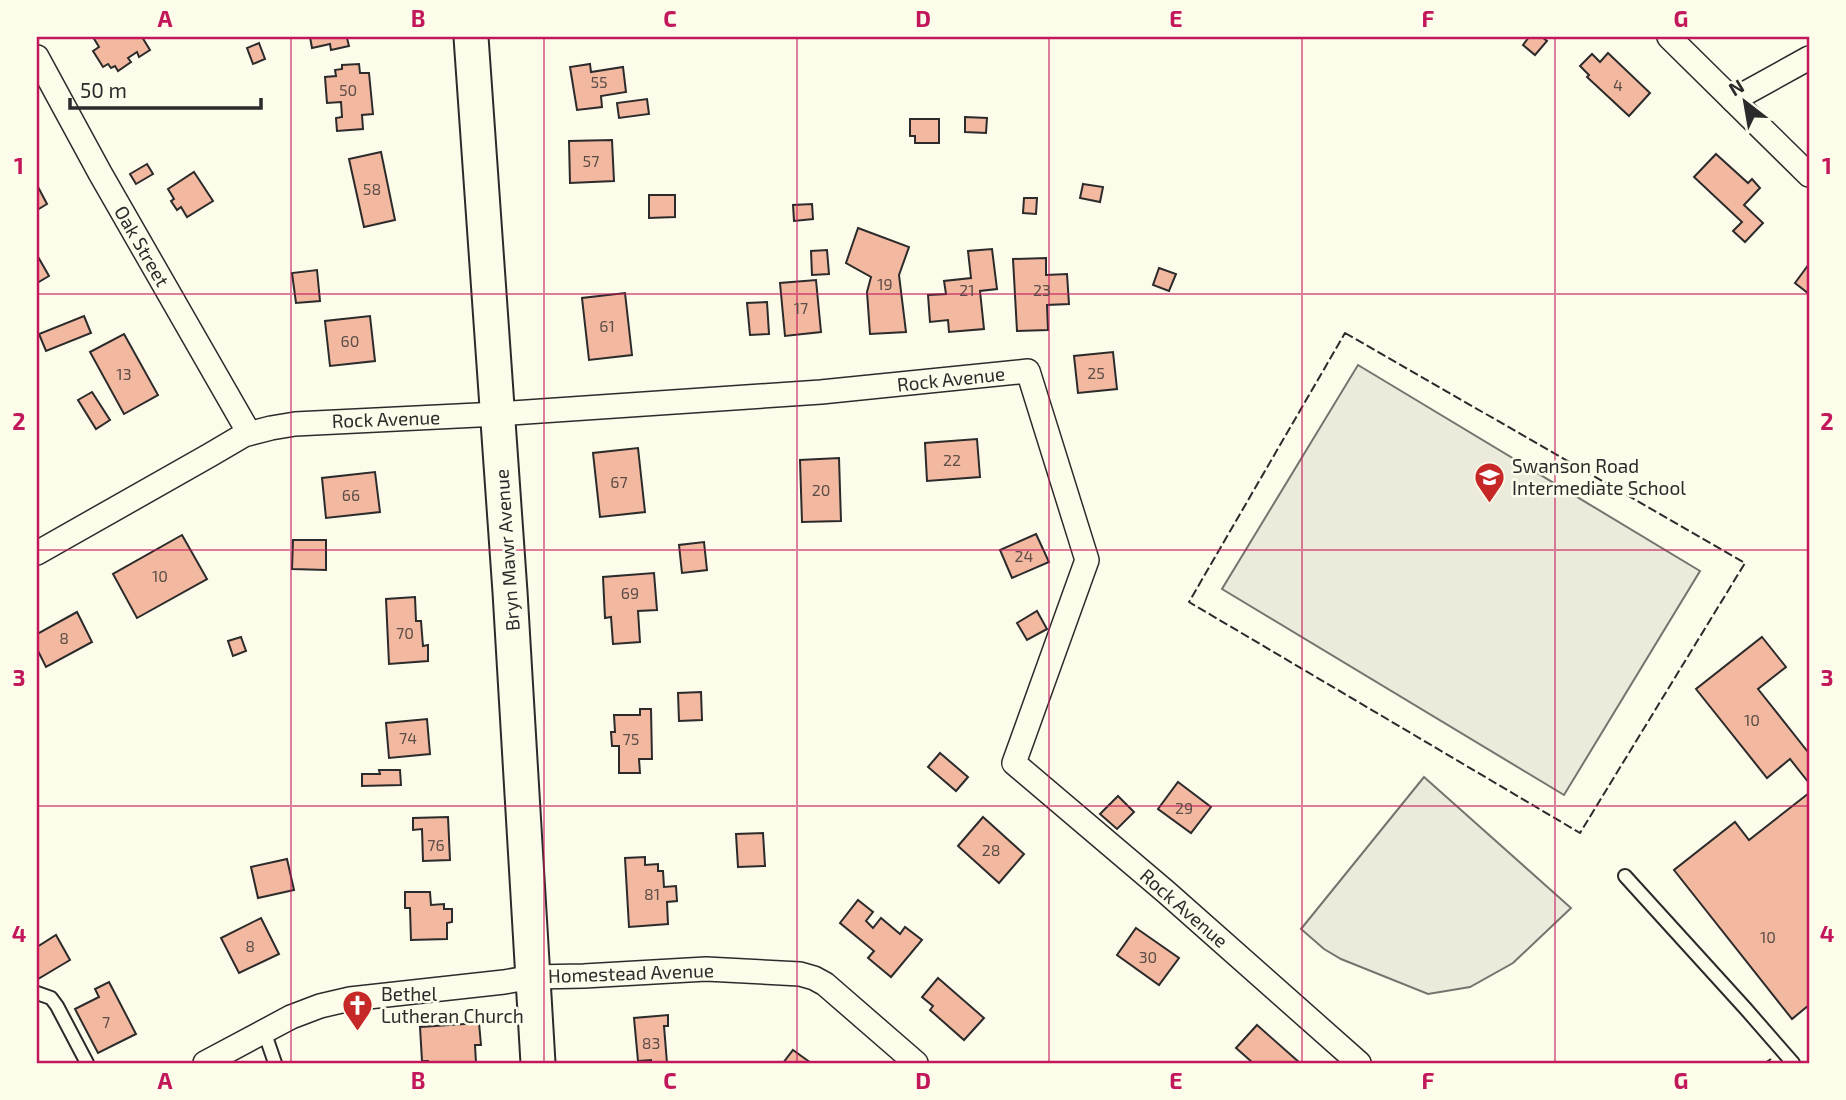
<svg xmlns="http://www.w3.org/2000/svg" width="1846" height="1100" viewBox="0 0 1846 1100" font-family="'Exo 2',sans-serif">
	<rect width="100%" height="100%" fill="#fdfbea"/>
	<g fill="#ecebdb" stroke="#74746e" stroke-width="2">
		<polygon points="1358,365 1700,571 1564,795 1222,589"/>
		<polygon points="1424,777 1571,908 1513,963 1470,987 1428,994 1341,959 1324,949 1301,929"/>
	</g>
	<g fill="#f2b8a0" stroke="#2b2b2b" stroke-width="2">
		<polygon points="93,37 142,37 150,50 139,57 137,52 128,58 131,62 118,71 115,66 111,68 108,64 103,67 93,51 99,47"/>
		<polygon points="310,37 353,37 347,38 349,46 331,50 330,44 312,48"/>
		<polygon points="1529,37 1542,37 1547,41 1535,55 1523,45"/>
		<polygon points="259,43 265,59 253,64 247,48"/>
		<polygon points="1608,53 1650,93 1629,116 1587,77 1589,75 1580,66 1592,54 1600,62"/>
		<polygon points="359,64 360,73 369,73 373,114 362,115 363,129 337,131 336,118 342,117 341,102 327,103 325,77 336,76 335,70 342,69 342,65"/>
		<polygon points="590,64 591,72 623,67 626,92 601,96 602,107 577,110 570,67"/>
		<polygon points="647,99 649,114 619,118 617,103"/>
		<polygon points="965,117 987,118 986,133 965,132"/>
		<polygon points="910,119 939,119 939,143 915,143 915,136 910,136"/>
		<polygon points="612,140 614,181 570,183 569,141"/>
		<polygon points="381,152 395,220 364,227 349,159"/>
		<polygon points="1716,154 1748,183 1752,179 1760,188 1744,205 1763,223 1745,242 1733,231 1742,222 1694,177"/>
		<polygon points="147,164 153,174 136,184 130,174"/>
		<polygon points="194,172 213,201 187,217 181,207 177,210 171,201 174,199 168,189"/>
		<polygon points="1083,184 1103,187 1100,202 1080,198"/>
		<polygon points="37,185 47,204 37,210"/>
		<polygon points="649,195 675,195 675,217 649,218"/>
		<polygon points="1024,198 1037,198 1036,214 1023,213"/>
		<polygon points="812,204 813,219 794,221 793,205"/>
		<polygon points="858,228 909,247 899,275 906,332 870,334 867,292 871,277 846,263"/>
		<polygon points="992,249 997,289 980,291 984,329 949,332 948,320 930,322 928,295 946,294 944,281 971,278 968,251"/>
		<polygon points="827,250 829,274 812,275 811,251"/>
		<polygon points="37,255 49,276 37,283"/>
		<polygon points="1046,258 1046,275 1067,274 1069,304 1047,305 1048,330 1017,331 1013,259"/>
		<polygon points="1809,264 1809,294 1795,283"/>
		<polygon points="1159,268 1176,274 1169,291 1153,285"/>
		<polygon points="317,270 320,301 296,303 292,273"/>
		<polygon points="816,280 821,332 785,336 780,283"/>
		<polygon points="625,293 632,355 589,360 582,298"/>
		<polygon points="767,302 769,334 750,335 747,303"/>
		<polygon points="84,316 91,333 46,351 39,334"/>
		<polygon points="370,316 375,361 330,366 325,321"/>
		<polygon points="124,334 158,395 124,414 90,352"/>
		<polygon points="1113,352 1117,389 1078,393 1074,356"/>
		<polygon points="92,392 110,420 96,429 78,400"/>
		<polygon points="977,439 980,477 927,481 925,443"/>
		<polygon points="638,448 645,512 600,517 593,453"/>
		<polygon points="839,458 841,521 802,522 800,460"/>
		<polygon points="375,472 380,512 326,518 322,478"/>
		<polygon points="1036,534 1049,562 1012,578 1000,550"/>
		<polygon points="182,535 207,579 137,618 113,574"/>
		<polygon points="293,540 326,540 326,570 292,569"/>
		<polygon points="704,542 707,570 682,573 679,545"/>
		<polygon points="654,573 657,610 638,611 640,642 613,644 611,617 605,618 603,577"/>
		<polygon points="415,597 416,621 421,621 423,646 428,645 428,661 389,664 386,599"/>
		<polygon points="1037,611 1047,629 1027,640 1017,623"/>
		<polygon points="77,612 92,642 46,667 37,649 37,634"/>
		<polygon points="241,637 246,651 233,656 228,641"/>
		<polygon points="1762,637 1786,667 1758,689 1808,752 1809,751 1809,783 1790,759 1767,778 1696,689"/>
		<polygon points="701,692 702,720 679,721 678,693"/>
		<polygon points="640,709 651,709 652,759 639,759 640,773 619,773 619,746 612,746 611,732 615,732 614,715 640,715"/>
		<polygon points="427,719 430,754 389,758 386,723"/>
		<polygon points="940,753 968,777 956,791 928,767"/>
		<polygon points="379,770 400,770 401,785 362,786 362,774 380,774"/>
		<polygon points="1178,782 1211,807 1191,833 1158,809"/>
		<polygon points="1809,793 1809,1005 1792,1019 1674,870 1735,822 1749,840"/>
		<polygon points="1118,796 1134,812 1117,829 1100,814"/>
		<polygon points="448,817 450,860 423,861 422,829 413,830 413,818"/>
		<polygon points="983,817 1024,854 999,883 958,846"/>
		<polygon points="763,833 765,866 738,867 736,834"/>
		<polygon points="645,857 645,865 658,864 658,871 663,871 664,887 676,886 677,901 667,902 668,924 629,927 625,858"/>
		<polygon points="287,859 294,890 258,898 251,867"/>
		<polygon points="405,892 430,892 431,905 444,904 444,909 452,909 452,922 447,923 447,939 411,940 410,908 405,908"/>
		<polygon points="858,900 873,912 866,921 873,928 881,918 900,934 905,927 922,940 891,977 868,958 874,951 840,923"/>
		<polygon points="261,918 279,954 239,973 221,938"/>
		<polygon points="1136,928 1179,958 1159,985 1117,955"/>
		<polygon points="56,935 70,960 38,979 37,947"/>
		<polygon points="938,978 984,1018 964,1040 930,1010 933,1006 922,997"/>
		<polygon points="109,982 136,1034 98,1053 75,1009 99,997 95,989"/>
		<polygon points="668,1015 668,1026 664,1026 667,1063 651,1063 651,1060 638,1061 634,1018"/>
		<polygon points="479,1023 481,1045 475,1045 476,1063 428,1063 428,1061 422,1061 420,1027"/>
		<polygon points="1257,1025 1300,1063 1253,1063 1236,1048"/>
		<polygon points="793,1050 811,1063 783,1063"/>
	</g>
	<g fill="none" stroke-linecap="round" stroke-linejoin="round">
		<defs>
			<g id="lane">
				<polyline points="1625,876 1745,1008 1793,1063"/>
				<polyline points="37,993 51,998 57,1006 87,1063"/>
				<polyline points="264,1031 275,1063"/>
			</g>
			<g id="street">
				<polyline points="1669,37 1809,175"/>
				<polyline points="37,57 100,173 249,433"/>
				<polyline points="1733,100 1809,58"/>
				<polyline points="37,553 210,455 244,435 271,428 295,424 498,414 821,392 1028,371 1087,560 1014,763 1166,892 1359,1063"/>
				<polyline points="205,1063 291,1017 320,1006 350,999 504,982 533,977 584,976 706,969 800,974 814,978 825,984 916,1063"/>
			</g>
			<polyline id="secondary" points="471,37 510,592 538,1063"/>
		</defs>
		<use href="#lane" stroke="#2b2b2b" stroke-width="16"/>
		<use href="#street" stroke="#2b2b2b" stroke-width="26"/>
		<use href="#secondary" stroke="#2b2b2b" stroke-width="37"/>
		<use href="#lane" stroke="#fdfbea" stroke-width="12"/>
		<use href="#street" stroke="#fdfbea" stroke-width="23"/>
		<use href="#secondary" stroke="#fdfbea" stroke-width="33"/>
		<g stroke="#2b2b2b" stroke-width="2" stroke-dasharray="9 3.5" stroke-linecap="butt">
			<polygon points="1345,333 1745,563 1580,833 1189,602"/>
			<polyline points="1765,1063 1771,1059"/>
		</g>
	</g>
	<path fill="none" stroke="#c2185b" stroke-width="2" stroke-opacity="0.55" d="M291 37V1063M544 37V1063M797 37V1063M1049 37V1063M1302 37V1063M1555 37V1063M37 294H1809M37 550H1809M37 806H1809"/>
	<defs>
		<symbol id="school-pin" viewBox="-11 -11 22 30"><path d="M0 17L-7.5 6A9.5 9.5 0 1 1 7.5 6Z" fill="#c62828" stroke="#fdfbea"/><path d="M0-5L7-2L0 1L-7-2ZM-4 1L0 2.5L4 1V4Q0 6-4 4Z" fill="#fff"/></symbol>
		<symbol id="church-pin" viewBox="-11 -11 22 30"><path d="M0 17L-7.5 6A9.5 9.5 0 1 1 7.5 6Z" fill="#c62828" stroke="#fdfbea"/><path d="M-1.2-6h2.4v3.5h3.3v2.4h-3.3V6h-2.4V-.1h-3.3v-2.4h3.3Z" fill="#fff"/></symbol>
	</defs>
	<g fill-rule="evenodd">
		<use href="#school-pin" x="1472" y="460" width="35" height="47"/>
		<use href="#church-pin" x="340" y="988" width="35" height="47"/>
	</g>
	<g text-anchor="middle" stroke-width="5" stroke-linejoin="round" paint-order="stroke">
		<g font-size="16" fill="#5d4e48">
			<text x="599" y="88">55</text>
			<text x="1618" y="91">4</text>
			<text x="348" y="96">50</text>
			<text x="591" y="167">57</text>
			<text x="372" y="195">58</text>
			<text x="885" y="290">19</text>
			<text x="967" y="296">21</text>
			<text x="1042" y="296">23</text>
			<text x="801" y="314">17</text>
			<text x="607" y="332">61</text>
			<text x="350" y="347">60</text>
			<text x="1096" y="379">25</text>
			<text x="124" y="380">13</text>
			<text x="952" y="466">22</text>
			<text x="619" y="488">67</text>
			<text x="821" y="496">20</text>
			<text x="351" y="501">66</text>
			<text x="1024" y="562">24</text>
			<text x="160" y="582">10</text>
			<text x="630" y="599">69</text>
			<text x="405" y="639">70</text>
			<text x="64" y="644">8</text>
			<text x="1752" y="726">10</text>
			<text x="408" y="744">74</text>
			<text x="631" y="745">75</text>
			<text x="1184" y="814">29</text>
			<text x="436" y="851">76</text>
			<text x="991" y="856">28</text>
			<text x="652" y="900">81</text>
			<text x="1768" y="943">10</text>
			<text x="250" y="952">8</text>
			<text x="1148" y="963">30</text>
			<text x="106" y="1028">7</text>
			<text x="651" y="1049">83</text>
		</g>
		<g font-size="19" fill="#2b2b2b" stroke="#fdfbea">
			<text transform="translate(142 246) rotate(60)" y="7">Oak Street</text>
			<text transform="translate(951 379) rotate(-6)" y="7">Rock Avenue</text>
			<text transform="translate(386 419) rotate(-2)" y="7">Rock Avenue</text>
			<text transform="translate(507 550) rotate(-94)" y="7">Bryn Mawr Avenue</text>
			<text transform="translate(1184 908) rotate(41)" y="7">Rock Avenue</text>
			<text transform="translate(631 973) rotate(-2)" y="7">Homestead Avenue</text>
		</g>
		<g font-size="19" fill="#2b2b2b" stroke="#fdfbea" text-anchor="start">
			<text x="1512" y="473">Swanson Road<tspan x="1512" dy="22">Intermediate School</tspan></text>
			<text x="381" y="1001">Bethel<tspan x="381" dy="22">Lutheran Church</tspan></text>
		</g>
	</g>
	<rect width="1846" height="1100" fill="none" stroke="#fdfbea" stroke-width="77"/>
	<g transform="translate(1745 102) rotate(329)" stroke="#fdfbea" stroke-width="5" paint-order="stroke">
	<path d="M0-5L12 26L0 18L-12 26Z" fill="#2b2b2b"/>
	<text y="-10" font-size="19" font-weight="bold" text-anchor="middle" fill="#2b2b2b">N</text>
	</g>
	<path d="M70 98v10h191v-10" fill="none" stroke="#2b2b2b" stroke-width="3.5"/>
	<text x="80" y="98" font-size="21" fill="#2b2b2b" stroke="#fdfbea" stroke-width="5" paint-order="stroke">50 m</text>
	<rect x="38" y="38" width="1770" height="1024" fill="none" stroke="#c2185b" stroke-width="2.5"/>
	<g font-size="23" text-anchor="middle" font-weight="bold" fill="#c2185b">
		<text x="165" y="27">A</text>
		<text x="418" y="27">B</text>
		<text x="670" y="27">C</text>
		<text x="923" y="27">D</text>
		<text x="1176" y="27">E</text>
		<text x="1428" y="27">F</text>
		<text x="1681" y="27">G</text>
		<text x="19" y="174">1</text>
		<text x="1827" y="174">1</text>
		<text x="19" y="430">2</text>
		<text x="1827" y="430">2</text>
		<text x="19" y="686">3</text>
		<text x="1827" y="686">3</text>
		<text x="19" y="942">4</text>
		<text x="1827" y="942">4</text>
		<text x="165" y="1089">A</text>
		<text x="418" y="1089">B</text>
		<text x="670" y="1089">C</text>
		<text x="923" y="1089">D</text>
		<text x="1176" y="1089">E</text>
		<text x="1428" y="1089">F</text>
		<text x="1681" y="1089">G</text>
	</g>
</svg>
